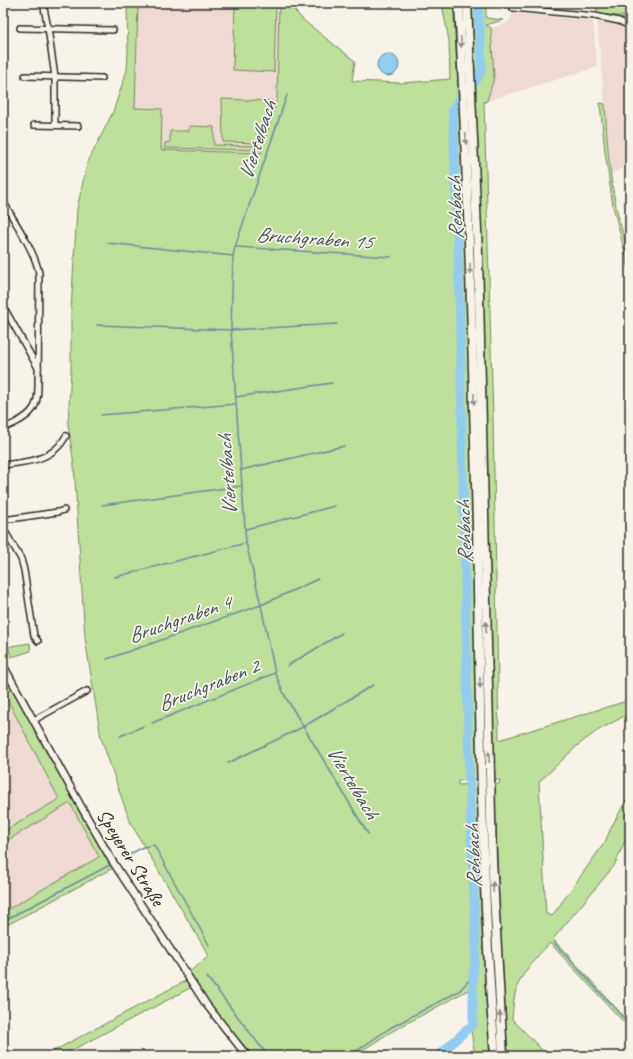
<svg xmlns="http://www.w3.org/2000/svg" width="633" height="1059" viewBox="0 0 633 1059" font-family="Caveat,sans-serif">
	<rect width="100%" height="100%" fill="#f7f3e8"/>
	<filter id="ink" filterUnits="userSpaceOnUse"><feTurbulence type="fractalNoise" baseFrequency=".025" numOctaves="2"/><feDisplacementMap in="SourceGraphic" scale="8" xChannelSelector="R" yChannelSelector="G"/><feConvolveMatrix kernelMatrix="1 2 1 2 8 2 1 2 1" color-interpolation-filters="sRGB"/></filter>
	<g filter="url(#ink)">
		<g fill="#eedad2">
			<polygon points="181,3 279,3 277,98 261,153 160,150 135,108 138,5 180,6"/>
			<polygon points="513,13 593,21 597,67 487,101 494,78 491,28 508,23"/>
			<polygon points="597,20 623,25 630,29 630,164 611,174"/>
			<polygon points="3,675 104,865 3,921"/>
		</g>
		<g fill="#bfe09a" stroke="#758662">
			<polygon points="235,3 276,3 274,72 233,70"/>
			<path d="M279 3H288L303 20 355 61 352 81 403 83 450 79 449 41 442 4 435 3H453C470 262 472 521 477 780L458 781V785L477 784 484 969 490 1056H475L470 1024V989L389 1033 354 1056H253L216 1013 188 973 209 956 130 822 101 738 85 638 74 465 68 424 71 368V311L77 209 87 164 113 112 127 70 128 54 127 5H138L135 108 162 109 161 150 261 153 277 98Z"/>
			<path d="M472 3H486V18L503 20 486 25 491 28 494 78 487 101 484 102 493 419 499 740 630 700V713L597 731 578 745 539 782 546 914 552 916 605 842 611 828 630 793V830L614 866 553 939 630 1023V1029L550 943C536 958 520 973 515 994 513 1002 513 1011 512 1019L548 1056H508C501 965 498 875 494 784H499L500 780H494C487 521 484 262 472 3Z"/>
			<polygon points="596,3 630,3 630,17 597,14"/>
			<polygon points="222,99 272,101 260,143 223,142"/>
			<path d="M600 103 605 104C607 138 609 173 616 206 620 228 630 250 630 273L613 206 605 152Z"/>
			<polygon points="189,126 214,127 214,145 260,146 259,150 164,148 165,143 170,142 170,131 189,131"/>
			<polygon points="30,643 31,651 12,657 8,648 11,646"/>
			<polygon points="3,669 35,727 38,737 67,788 80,813 113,868 7,925 3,929 3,912 99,857 70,803 3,843 3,832 59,799 3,691"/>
			<polygon points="187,980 192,987 61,1056 44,1056"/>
		</g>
		<circle fill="#92ccf1" stroke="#698ca2" cx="388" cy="65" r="11"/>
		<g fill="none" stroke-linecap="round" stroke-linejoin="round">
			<g stroke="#698ca2" stroke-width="1.5">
				<polyline points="287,95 235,247 233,256 231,330 246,543 261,605 275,673 285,696 368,834"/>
				<polyline points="107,243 233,256"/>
				<polyline points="236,247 391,257"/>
				<polyline points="97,325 231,330 337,324"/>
				<polyline points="236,397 332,383"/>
				<polyline points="101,415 236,404"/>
				<polyline points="241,470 344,446"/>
				<polyline points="102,505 241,486"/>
				<polyline points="246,529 335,506"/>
				<polyline points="115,577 246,543"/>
				<polyline points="107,659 261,605 318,579"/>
				<polyline points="287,666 342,633"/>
				<polyline points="152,723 275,673"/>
				<polyline points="120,736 144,726"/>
				<polyline points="228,763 303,727 373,685"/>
				<polyline points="123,858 143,847 154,845 209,945"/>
				<polyline points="3,924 9,918 110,865"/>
				<polyline points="553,942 630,1025"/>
				<polyline points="207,977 268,1056"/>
				<polyline points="349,1056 390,1028 459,991 473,976"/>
			</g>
			<path stroke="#92ccf1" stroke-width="9" d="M438 1056 473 1024V976L476 949 469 776 459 281 453 111C458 93 479 86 482 67L478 3"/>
			<defs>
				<g id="minor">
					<polyline points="43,3 48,28 55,77 55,125"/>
					<polyline points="513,8 595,16 619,21 630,26"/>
					<polyline points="20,28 113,30"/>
					<polyline points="25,76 102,78"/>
					<polyline points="34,125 78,126"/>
					<path d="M3 201C15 223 34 249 39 273L38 387C38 406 33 414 15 423 11 425 7 427 3 428"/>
					<polyline points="3,306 38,368"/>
					<path d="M3 465C22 462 44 462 59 446 62 443 64 439 66 436"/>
					<polyline points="3,520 58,512 64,510"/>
					<polyline points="3,528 21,559 24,570 34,636 38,641"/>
					<polyline points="34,720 87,691"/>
				</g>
				<polyline id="tertiary" points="3,665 83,810 111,859 206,1004 247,1056"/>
				<g id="trunk">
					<path d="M459 3C468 178 473 352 477 527 480 703 481 880 495 1056"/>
					<polyline points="467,3 478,253 492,859 503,1056"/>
				</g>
			</defs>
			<use href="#minor" stroke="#2b2b2b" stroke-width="8"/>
			<use href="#tertiary" stroke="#2b2b2b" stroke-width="9"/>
			<use href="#trunk" stroke="#2b2b2b" stroke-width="11"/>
			<use href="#minor" stroke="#f7f3e8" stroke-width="5"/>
			<use href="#tertiary" stroke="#f7f3e8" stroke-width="6"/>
			<use href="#trunk" stroke="#f7f3e8" stroke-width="8"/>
		</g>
		<defs><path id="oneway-solid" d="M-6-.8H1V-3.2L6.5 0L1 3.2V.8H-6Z"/></defs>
		<g fill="#918f8a">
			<use href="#oneway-solid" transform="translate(461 42) rotate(87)"/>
			<use href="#oneway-solid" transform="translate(466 139) rotate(88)"/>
			<use href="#oneway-solid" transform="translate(470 269) rotate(88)"/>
			<use href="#oneway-solid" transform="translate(474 399) rotate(89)"/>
			<use href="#oneway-solid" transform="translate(486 627) rotate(-91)"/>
			<use href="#oneway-solid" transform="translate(480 683) rotate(89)"/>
			<use href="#oneway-solid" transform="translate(489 757) rotate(-92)"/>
			<use href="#oneway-solid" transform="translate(493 887) rotate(-93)"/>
			<use href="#oneway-solid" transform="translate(500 1017) rotate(-93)"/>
		</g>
	</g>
	<g text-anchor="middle" stroke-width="3.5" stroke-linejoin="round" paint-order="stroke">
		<g font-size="20" fill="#2b2b2b" stroke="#f7f3e8">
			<text transform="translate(131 857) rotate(58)" y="7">Speyerer Straße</text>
		</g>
		<g font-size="21" font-style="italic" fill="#45535c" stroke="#f7f3e8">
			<text transform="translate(257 140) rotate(-72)" y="7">Viertelbach</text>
			<text transform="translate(455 208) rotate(-92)" y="7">Rehbach</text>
			<text transform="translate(314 238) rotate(4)" y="7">Bruchgraben 15</text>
			<text transform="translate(227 475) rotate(-94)" y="7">Viertelbach</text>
			<text transform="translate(464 532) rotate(-92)" y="7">Rehbach</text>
			<text transform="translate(179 619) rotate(-19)" y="7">Bruchgraben 4</text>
			<text transform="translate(208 685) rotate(-22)" y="7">Bruchgraben 2</text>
			<text transform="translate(353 782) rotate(59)" y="7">Viertelbach</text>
			<text transform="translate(473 856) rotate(-92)" y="7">Rehbach</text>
		</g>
	</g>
	<rect width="633" height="1059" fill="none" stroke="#f7f3e8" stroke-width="16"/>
	<rect x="8" y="8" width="617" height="1043" fill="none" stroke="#2b2b2b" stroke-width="1.5" filter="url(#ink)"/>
</svg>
